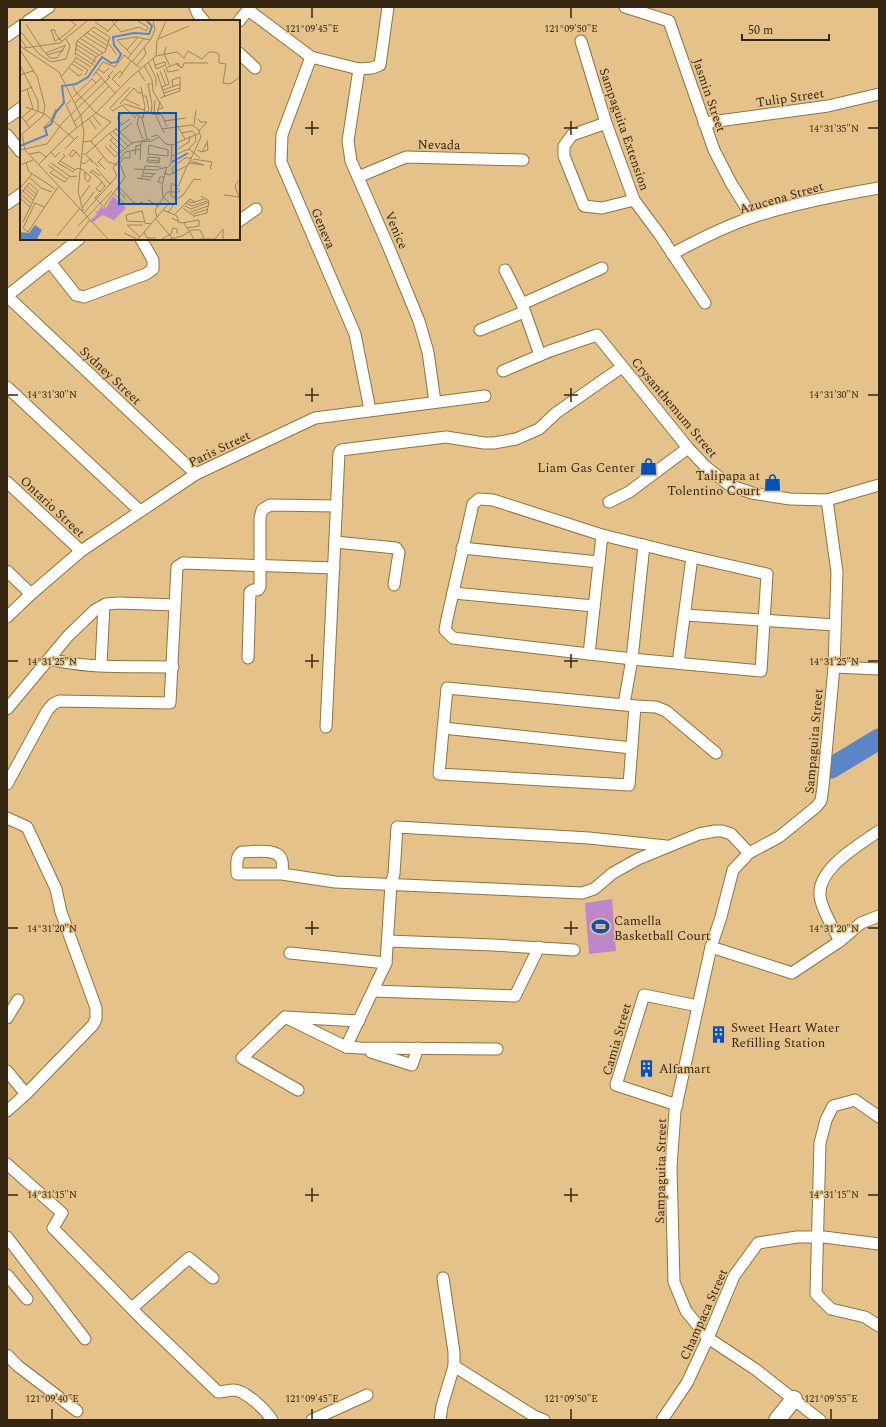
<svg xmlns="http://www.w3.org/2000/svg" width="886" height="1427" viewBox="0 0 886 1427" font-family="Spectral,serif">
	<rect width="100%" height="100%" fill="#e4c28a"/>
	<polygon fill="#bd88ca" points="612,899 616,951 589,954 585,903"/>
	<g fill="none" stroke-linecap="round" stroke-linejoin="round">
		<polyline stroke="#5c85c7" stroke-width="21" points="831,768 879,739"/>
		<defs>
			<g id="street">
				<polyline points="195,7 198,14 204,21"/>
				<polyline points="625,7 669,21 714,150 731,183 752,217"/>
				<polyline points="248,10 311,57 359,69 372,68 380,65 388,7"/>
				<polyline points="28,21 49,7"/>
				<polyline points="239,21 250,7"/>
				<polyline points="7,36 21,26"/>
				<polyline points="581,41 606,123 634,200 660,235 705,303"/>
				<polyline points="239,53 255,68"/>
				<polyline points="311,57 282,135 281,162 355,334 370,410"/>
				<polyline points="359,69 348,141 351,161 389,248 419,321 428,352 435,402"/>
				<polyline points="7,118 21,108"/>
				<polyline points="606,123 572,135 564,146 564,156 584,206 602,208 634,200"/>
				<polyline points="704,123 828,106 879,94"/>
				<polyline points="7,135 21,152"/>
				<polyline points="358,177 406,157 523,160"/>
				<polyline points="7,204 21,194"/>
				<polyline points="239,221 256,209"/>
				<path d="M672 254C698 240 725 226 753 217 792 204 838 195 879 188"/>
				<polyline points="50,262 76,295 84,297 146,274 153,269 153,260 141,239"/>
				<polyline points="505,270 522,304 540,355"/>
				<polyline points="7,296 196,474"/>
				<polyline points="7,296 79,239"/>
				<polyline points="522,304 602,268"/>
				<polyline points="480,330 524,312"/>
				<polyline points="503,371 550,351 597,335 688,448 705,466 729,485 752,493 790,499 827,500 879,485"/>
				<polyline points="7,387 140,511"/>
				<polyline points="7,482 81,551"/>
				<polygon points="479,499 493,500 602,535 692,557 767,574 761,671 632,659 453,638 445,630 447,619 473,504"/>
				<polyline points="609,502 629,492 688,448"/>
				<polyline points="335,542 396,548 399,552 394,585"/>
				<polyline points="462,548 599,562"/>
				<polyline points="7,571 31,594"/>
				<polyline points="453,593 594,606"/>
				<polyline points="685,615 835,625"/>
				<polyline points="7,617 31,594 81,551 196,474 315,418 485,396"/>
				<polyline points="589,654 602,535"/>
				<polyline points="248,658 250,592 253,590 258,590 260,587 260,518 262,510 270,505 337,506"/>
				<path d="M50 659C86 669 134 666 173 667"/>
				<polyline points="678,663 692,557"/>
				<polyline points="101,665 104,605"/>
				<polyline points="834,667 879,669"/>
				<polygon points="447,688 635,706 629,785 439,774"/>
				<polyline points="624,704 632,659 644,545"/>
				<polyline points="635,706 656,707 666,711 716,753"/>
				<polyline points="7,709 68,636 95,610 106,604 120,603 175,605"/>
				<polyline points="326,727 339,453 341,450 446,437 484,443 494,443 516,439 539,429 556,413 622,367"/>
				<polyline points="443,728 632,748"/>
				<polyline points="7,784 47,711 53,704 59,701 170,703 177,567 183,563 334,568"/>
				<polyline points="7,818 27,827 56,889 61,912 96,1008 96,1019 93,1025 26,1094 7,1111"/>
				<path d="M282 874C282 870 283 865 282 861 279 847 253 852 242 852 235 856 237 866 237 874H282L335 882 582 893 594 889 613 873 638 859 699 834 715 831H722L731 834 749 853"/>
				<polyline points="388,941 493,945 574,950"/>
				<path d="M840 941C834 930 824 913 821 901 812 871 859 845 879 831"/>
				<polyline points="711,947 792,973 840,941 861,923 879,916"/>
				<polyline points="290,953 386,963"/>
				<polyline points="373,991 515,996 539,947"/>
				<polyline points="285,1017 346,1047 361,1048 497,1049"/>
				<polyline points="7,1018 18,1000"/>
				<polyline points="346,1047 386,963 391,884 394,874 397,827 589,838 666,846"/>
				<polyline points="371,1052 412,1065 418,1048"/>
				<polyline points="7,1071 26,1094"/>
				<polyline points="298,1090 242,1058 285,1017 359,1021"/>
				<polyline points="677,1105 616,1085 644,995 698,1006"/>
				<polyline points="879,1117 855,1100 833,1106 826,1120 820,1143 816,1294 831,1309 865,1317 879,1326"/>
				<path d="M7 1164 62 1213 53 1228 142 1319 218 1392C223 1392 229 1390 234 1390 246 1391 266 1410 272 1420"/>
				<polyline points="7,1237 85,1339"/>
				<polyline points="7,1275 27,1299"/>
				<polyline points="132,1308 189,1258 213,1278"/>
				<polyline points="7,1355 18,1366 77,1411"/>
				<polyline points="454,1366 534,1416 544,1420"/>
				<polyline points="312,1420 367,1395"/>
				<polyline points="440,1420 442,1406 454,1366 454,1352 443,1278"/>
				<polyline points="662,1420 687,1383 708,1338 734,1276 758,1243 797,1237 824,1237 879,1244"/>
				<polyline points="820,1420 755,1369 708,1338 686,1311 674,1282 671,1167 675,1111 711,947 721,917 733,870 749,853 779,837 816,807 821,801 823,787 834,667 837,572 827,500"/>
			</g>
			<polyline id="secondary" points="777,1420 794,1399"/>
		</defs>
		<use href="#street" stroke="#93733d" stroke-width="13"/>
		<use href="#secondary" stroke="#93733d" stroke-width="18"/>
		<use href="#street" stroke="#fff" stroke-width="11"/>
		<use href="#secondary" stroke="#fff" stroke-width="16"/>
	</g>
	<path fill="none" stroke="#352711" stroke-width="1.5" d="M312 8V18M571 8V18M312 121V135M571 121V135M305 128H319M564 128H578M868 128H878M312 388V402M571 388V402M8 395H18M305 395H319M564 395H578M868 395H878M312 654V668M571 654V668M8 661H18M305 661H319M564 661H578M868 661H878M312 921V935M571 921V935M8 928H18M305 928H319M564 928H578M868 928H878M312 1188V1202M571 1188V1202M8 1195H18M305 1195H319M564 1195H578M868 1195H878M52 1409V1419M312 1409V1419M571 1409V1419M831 1409V1419"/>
	<defs>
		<symbol id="shop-bare" viewBox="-9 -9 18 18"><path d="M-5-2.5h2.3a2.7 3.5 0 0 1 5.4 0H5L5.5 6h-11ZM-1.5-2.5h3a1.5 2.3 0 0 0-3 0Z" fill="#0651bb" stroke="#e4c28a" stroke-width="2.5" paint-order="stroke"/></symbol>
		<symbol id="stadium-bare" viewBox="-9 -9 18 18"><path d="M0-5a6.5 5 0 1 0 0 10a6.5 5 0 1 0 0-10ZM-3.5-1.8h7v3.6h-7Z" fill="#0651bb" stroke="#e4c28a" stroke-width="2.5" paint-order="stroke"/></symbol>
		<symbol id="building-bare" viewBox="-9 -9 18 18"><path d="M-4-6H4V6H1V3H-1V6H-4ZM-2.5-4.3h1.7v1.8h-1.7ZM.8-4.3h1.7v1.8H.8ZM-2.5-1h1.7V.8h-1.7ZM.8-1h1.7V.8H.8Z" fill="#0651bb" stroke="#e4c28a" stroke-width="2.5" paint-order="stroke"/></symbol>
	</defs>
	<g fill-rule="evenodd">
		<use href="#shop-bare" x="636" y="454" width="25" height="25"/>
		<use href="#shop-bare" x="760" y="470" width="25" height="25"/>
		<use href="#stadium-bare" x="588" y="914" width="25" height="25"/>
		<use href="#building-bare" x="706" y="1022" width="25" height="25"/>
		<use href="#building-bare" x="634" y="1056" width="25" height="25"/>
	</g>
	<g text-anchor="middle" stroke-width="3" stroke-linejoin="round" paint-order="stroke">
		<g font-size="13" fill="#352711" stroke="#e4c28a">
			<text transform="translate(710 95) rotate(71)" y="5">Jasmin Street</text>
			<text transform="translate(790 97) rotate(-8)" y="5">Tulip Street</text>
			<text transform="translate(625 129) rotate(71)" y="5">Sampaguita Extension</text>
			<text transform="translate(439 144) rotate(1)" y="5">Nevada</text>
			<text transform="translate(781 197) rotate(-16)" y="5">Azucena Street</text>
			<text transform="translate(324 228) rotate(67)" y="5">Geneva</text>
			<text transform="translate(397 230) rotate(67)" y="5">Venice</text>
			<text transform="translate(111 375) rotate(43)" y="5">Sydney Street</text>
			<text transform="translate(675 407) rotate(50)" y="5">Crysanthemum Street</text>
			<text transform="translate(219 448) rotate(-26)" y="5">Paris Street</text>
			<text transform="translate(53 506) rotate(43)" y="5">Ontario Street</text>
			<text transform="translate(813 741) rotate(-85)" y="5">Sampaguita Street</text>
			<text transform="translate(616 1039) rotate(-74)" y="5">Camia Street</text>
			<text transform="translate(660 1171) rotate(-89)" y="5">Sampaguita Street</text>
			<text transform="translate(703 1314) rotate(-66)" y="5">Champaca Street</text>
		</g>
		<g font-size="13" fill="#352711" stroke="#e4c28a" text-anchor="start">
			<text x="635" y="472" text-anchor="end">Liam Gas Center</text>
			<text x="760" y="480" text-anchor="end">Talipapa at<tspan x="760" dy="15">Tolentino Court</tspan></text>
			<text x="614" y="925">Camella<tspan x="614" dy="15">Basketball Court</tspan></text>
			<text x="731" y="1032">Sweet Heart Water<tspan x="731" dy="15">Refilling Station</tspan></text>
			<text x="659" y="1073">Alfamart</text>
		</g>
	</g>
	<g transform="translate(20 20)">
		<rect width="220" height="220" fill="#e4c28a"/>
		<path d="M93 176 106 188 94 200 82 195 73 202 71 200 77 194 75 190 78 192 81 186 84 189 86 188Z" fill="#bd88ca"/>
		<path d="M15 205 22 210 17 219H0V212L9 213Z" fill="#5c85c7"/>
		<path fill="none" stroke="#5c85c7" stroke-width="2" d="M0 126 27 115 25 108 31 104 36 92 44 83 42 66 56 64 68 57 82 37 91 43 97 42 101 34 94 25 93 17 114 13 129 14 132 6 127 1M152 142 168 133"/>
		<path fill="none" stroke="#9e845a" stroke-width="1" d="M92 1 101 12 119 7 126 11 128 7 118 1M75 2 88 11M6 4 22 29 30 38H37L45 26M0 11 19 34 31 42 46 39 50 26 46 19M72 11 89 22M66 12 88 26M87 12 97 1M63 15 86 29M0 18 7 28M60 18 83 33M138 19 169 6M57 21 79 35M42 22 40 19H39L37 15 35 13V10H31L35 21 39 19 48 12 56 5 51 1M55 24 76 37M89 24 97 35M0 26 39 52 61 96 64 113 58 171 63 191M146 27 144 34 150 46M4 28 40 23 67 1M55 28 76 42M0 30 17 56 25 86 23 96 2 114 5 130 88 219M107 30 118 17M26 33 46 25M55 33 74 45M111 34 97 20 116 17 130 20M27 35 44 30M55 35 57 21 74 7 90 17 85 32 76 37 72 44M136 36 137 21 146 1M55 37 71 47M108 38 124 18M133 38 136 49 146 45 145 42 135 45M54 41 68 50 65 55M112 42 131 19 135 9 133 1M128 42 136 58V66M52 44 63 51M156 44 162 48 164 43H188M0 45 18 81V91L6 102M117 45 126 34 124 27M124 45 132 60 133 71 143 88 138 89M49 48 59 56 62 54M78 49 84 53 89 48M118 50 125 61M159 50 148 52 146 48 158 43 160 47M140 51 146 66M76 52 95 73M137 53 145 77M0 55 12 51 15 53M42 56 56 38M73 56 83 42 95 47 104 35 120 48M99 58 111 41M131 64H128L132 85 131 94 142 95 147 107M53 66 55 71 76 93M100 67 92 59 100 51 103 54M110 67 90 88 93 91 102 85 116 98M142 67 149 64 144 49M7 69 13 88M143 70 160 64M0 72 12 67M144 73 160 68M122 76H126L129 89 128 92H124M53 77 72 59 76 63M140 78 160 71V57L152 60 153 67M105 79 120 86M51 80 46 85 57 108M55 83 81 58M100 84 114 68 118 73H122M104 84 124 90M6 87 25 94 54 119M134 93 135 80M115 94 123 98 125 87 121 67M137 94 140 82M73 96 81 106M136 96 144 113M2 97 9 107M119 97 117 104 123 119M122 98 127 119M0 99 13 88M69 99 76 109M178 99 180 102H187L179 111M144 101 166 98M54 102 89 66M102 105 97 98 103 93M157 105 165 119M174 105 176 90M23 108 31 100 36 89M96 109 112 123M142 109 172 105 178 109 181 117 168 145 150 155 144 153M93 111 108 126M100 112 112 103M89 113 104 128M131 117 137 115 146 124 152 125 180 113M93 118 90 120 101 131M71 121 88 142 101 146 105 157 84 186M63 122 71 121 91 102 76 93M89 125 98 134M129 125 148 130V136L128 134ZM85 126 95 137 112 123 130 119M45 129 58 116M158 129 169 122 170 116M169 129 180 138M0 130 27 124 43 102 90 57 88 56 93 51M177 130 182 132 188 120M31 132 35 137 40 132M56 132 52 137 49 135 53 130H54L56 132H57V133L60 137M182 132 188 130 187 122M9 134 20 132 26 137M43 134 45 136 38 143 53 152 57 148 61 149 63 150 71 157 68 162 65 159V152M62 134H66L86 116 110 99M66 135 79 147M115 135 116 126 121 125M152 136 169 129 176 121 175 114 172 111 161 113M83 137 78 142 85 149M128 137 140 138 139 143 127 142ZM173 139 192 142 190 148 192 149M120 140 121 122 132 121 139 117M127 140 139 141M40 141 55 150M61 142 64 144 70 139 72 142M6 143 9 152 22 160M31 143 51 157 57 156M169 143 184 145 171 141M96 144 105 132 121 129M0 145 13 140M18 145 49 114 76 93 112 56 136 36 157 32 164 38 168 31 182 39 189 32H195L199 34V43L206 44 203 63 210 64 220 57M28 145 47 159M99 145 103 138H110V132M114 149 136 150 147 147M33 150 30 153 45 162 50 156M71 152 77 157 81 161 85 166 80 172 76 169 82 162M70 153 72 150 80 156M124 153 136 154M153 153 152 148 165 138H172M123 156 132 157 133 153M9 157 21 168 32 172M117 158 131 160M220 159 215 166 220 180M22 160 35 169M121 160 125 146 141 147M142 163 138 162 140 157H144M90 164 97 156 93 148 96 144M7 166 16 174M98 166 113 182 117 184 123 182M158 167 167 146M0 168 12 154M4 168 15 177M96 168 105 178M2 170 13 180M80 173 75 178 85 188M93 173 104 183M0 174 11 183M0 175 9 163 18 171 3 202M204 175 219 177M0 178 10 187M60 179 70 165M128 180 139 187M168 181 172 183 184 179M166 183 172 186 187 181M165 186 171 189 189 182M24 187 15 183 3 208 8 212 38 167M62 188 74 172M163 188 175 197M143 190 157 196 159 203M171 192 188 186M64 193 90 164 76 148M148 193 153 186 143 177 142 166 146 149 151 144 152 125M155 194 170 179 175 182M173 194 188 189M174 196 187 193 189 181 181 176M137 197 135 190 147 172H158L160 171 152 163 151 166V175L157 179 163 175 174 159 181 160M152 198 161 203 179 200V206L167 208M136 199 153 219M124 202 107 201 106 195 122 191 125 203 131 204M164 203 174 219M107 205 120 217M107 205H123M58 206 92 171M124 212 127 218H136M104 213 117 219M37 216 60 188M55 219 70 200M118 219 150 182M142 219 151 214 153 208 157 209V213M150 219 162 216 172 210H180L184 218M180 219H195M195 219 203 209V219"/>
		<path fill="#0651bb" fill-opacity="0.15" stroke="#0651bb" stroke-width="2" d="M99 93H156V184H99Z"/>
		<rect width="220" height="220" fill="none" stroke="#352711" stroke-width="2"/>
	</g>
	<g font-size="10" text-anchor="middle" fill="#352711" stroke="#e4c28a" stroke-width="3" stroke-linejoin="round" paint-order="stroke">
		<text x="312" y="32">121°09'45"E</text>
		<text x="571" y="32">121°09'50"E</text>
		<text x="834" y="132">14°31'35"N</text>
		<text x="52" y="398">14°31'30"N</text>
		<text x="834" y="398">14°31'30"N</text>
		<text x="52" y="665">14°31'25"N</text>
		<text x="834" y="665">14°31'25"N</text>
		<text x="52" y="932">14°31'20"N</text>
		<text x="834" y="932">14°31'20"N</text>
		<text x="52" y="1198">14°31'15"N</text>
		<text x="834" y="1198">14°31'15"N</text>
		<text x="52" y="1402">121°09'40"E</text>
		<text x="312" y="1402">121°09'45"E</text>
		<text x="571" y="1402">121°09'50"E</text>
		<text x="831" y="1402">121°09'55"E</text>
	</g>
	<rect width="886" height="1427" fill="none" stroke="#352711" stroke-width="16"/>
	<path d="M742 34v6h87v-6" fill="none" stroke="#352711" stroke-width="2"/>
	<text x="748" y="34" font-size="12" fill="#352711" stroke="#e4c28a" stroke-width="3" paint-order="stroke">50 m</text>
</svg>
